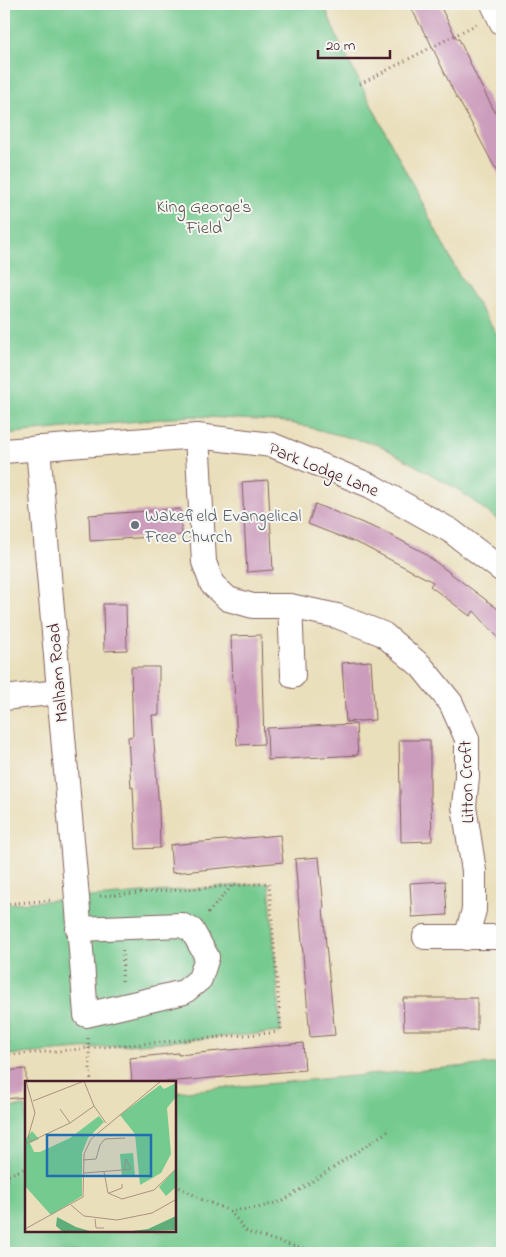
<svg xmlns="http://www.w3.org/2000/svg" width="506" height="1257" viewBox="0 0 506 1257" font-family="'Indie Flower',sans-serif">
	<rect width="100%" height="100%" fill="#f6f6f2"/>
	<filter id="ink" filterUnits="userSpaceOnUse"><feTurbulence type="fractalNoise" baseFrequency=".02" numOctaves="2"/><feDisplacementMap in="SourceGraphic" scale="10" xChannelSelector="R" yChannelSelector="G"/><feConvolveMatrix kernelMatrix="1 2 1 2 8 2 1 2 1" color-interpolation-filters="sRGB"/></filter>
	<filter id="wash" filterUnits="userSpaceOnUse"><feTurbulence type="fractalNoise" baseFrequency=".0096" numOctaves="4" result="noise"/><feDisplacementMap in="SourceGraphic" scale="20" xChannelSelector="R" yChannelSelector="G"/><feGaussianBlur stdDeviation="1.12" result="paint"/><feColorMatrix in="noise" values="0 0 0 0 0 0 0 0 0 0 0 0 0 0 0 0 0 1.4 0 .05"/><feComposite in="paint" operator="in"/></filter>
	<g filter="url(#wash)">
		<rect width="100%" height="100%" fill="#eadfbb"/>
		<g fill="#74ca8f" stroke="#5f745d">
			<polygon points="4,4 324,4 338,40 460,277 502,342 502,523 459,490 379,445 287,422 192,416 4,434"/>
			<polygon points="269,883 281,1032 9,1055 4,986 4,904"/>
			<polygon points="502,1063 502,1253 4,1253 4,1108 26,1106 26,1231 175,1231 175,1092"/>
		</g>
		<g id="blocks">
			<g fill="#cc9cbc">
				<polygon points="409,4 439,4 457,39 459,39 478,80 502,125 502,181 474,128 458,99 457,99 427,36 426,36"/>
				<polygon points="268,480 273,570 247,572 242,482"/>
				<polygon points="315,504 383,531 421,551 502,612 502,642 474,611 470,616 430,586 433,582 362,545 308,524"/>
				<polygon points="180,509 182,535 90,541 89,515"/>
				<polygon points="103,604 126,604 127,650 104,651"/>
				<polygon points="261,635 264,744 237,745 234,682 233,682 231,636"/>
				<polygon points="371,661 375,720 346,722 342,663"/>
				<polygon points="131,667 159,667 159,715 152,715 159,809 160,848 136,849 133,787 131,788 128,737 133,736"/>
				<polygon points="356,724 358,755 268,760 267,728"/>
				<polygon points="399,740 430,740 430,802 431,802 432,841 401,842"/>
				<polygon points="280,835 283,862 172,873 170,845"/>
				<polygon points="319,857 324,908 323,908 326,945 335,1035 310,1037 295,859"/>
				<polygon points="445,881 447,915 412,917 410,883"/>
				<polygon points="403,998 477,998 477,1030 404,1030"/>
				<polygon points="303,1043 305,1070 166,1082 132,1082 130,1058 178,1053 178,1055"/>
				<polygon points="26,1069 26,1097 5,1099 4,1071"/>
			</g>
		</g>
	</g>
	<g filter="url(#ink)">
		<use href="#blocks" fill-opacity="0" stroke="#82625d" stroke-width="1"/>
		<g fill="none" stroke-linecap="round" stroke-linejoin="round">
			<defs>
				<g id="minor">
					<polyline points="493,4 502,23"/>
					<polyline points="197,436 204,562 212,584 228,599 253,606 290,606 337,616 383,634 421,666 451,703 467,739 467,777 464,806 474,871 474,910 466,938"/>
					<polyline points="38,448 77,898 86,1015 184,992 200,979 207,957 192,930 181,925 78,929"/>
					<polyline points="4,451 197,436 272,445 371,486 451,531 502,570"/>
					<polyline points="290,606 293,676"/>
					<polyline points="4,698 59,692"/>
					<polyline points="425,937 502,937"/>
				</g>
			</defs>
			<use href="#minor" stroke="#82625d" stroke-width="26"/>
			<g stroke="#82625d" stroke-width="3" stroke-dasharray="1 4" stroke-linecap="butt">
				<polyline points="360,84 477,24"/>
				<polyline points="4,904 53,900"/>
				<polyline points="208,913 233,885"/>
				<polyline points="122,981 123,950"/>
				<polyline points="4,986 9,1055 281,1032 269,883 99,896"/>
				<polyline points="88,1038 91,1082"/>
				<polyline points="4,1177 26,1168"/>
				<polyline points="175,1185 203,1200 230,1211 257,1208 283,1201 391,1129"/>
				<polyline points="230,1211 247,1232 306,1250"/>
			</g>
			<use href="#minor" stroke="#fff" stroke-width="24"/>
		</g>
	</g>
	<circle fill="#6b7280" stroke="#f6f6f2" stroke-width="2" cx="135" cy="525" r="5"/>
	<g text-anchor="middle" stroke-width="4" stroke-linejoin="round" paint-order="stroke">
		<g font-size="18" fill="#575249" stroke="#f6f6f2">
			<text x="204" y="212">King George's<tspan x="204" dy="21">Field</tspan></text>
		</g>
		<g font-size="18" fill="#4a1f2b" stroke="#f6f6f2">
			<text transform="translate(324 469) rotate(22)" y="6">Park Lodge Lane</text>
			<text transform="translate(57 673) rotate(-95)" y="6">Malham Road</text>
			<text transform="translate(466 782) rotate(-92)" y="6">Litton Croft</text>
		</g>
		<g font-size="18" fill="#5b616d" stroke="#f6f6f2" text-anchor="start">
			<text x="145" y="521">Wakefield Evangelical<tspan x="145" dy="21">Free Church</tspan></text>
		</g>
	</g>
	<g transform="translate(25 1081)">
		<rect width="151" height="151" fill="#eadfbb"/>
		<path d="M151 2V16L142 27 146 73 136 92 115 104 110 53 95 34 135 4 139 8ZM74 35 79 41 63 57 57 72V115L26 134 0 105V59L7 50 14 58 5 62 9 71H15L45 57ZM108 72 110 95 97 96 95 73ZM151 87V106L141 115 134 106Z" fill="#74ca8f"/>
		<path d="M151 135V149L99 151 123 148ZM32 136 51 146 68 151H38L31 145Z" fill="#5fae7a"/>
		<path fill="none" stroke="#aa9281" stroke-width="1" d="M1 0 10 32 3 56 7 61M59 0 69 25 81 42M8 20 59 0M35 28 45 42M0 63 45 42 69 25M58 79 71 78 75 64 80 58 100 57M79 91 83 112 97 118 129 109 152 87M59 92 97 89H99L106 88 101 78 99 89M84 112 97 107V103M46 124 59 135 92 139 127 132 152 118M70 138 71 147H79M0 148 58 116 59 73 66 58 136 0"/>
		<path fill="#1f6fb2" fill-opacity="0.15" stroke="#1f6fb2" stroke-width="2.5" d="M22 54H126V95H22Z"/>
		<rect width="151" height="151" fill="none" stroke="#4a1f2b" stroke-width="2.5"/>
	</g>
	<rect width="506" height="1257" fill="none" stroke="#f6f6f2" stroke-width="20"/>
	<path d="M318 50v8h72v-8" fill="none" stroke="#4a1f2b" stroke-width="2.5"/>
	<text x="326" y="50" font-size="15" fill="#4a1f2b" stroke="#f6f6f2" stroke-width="4" paint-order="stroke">20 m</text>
</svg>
